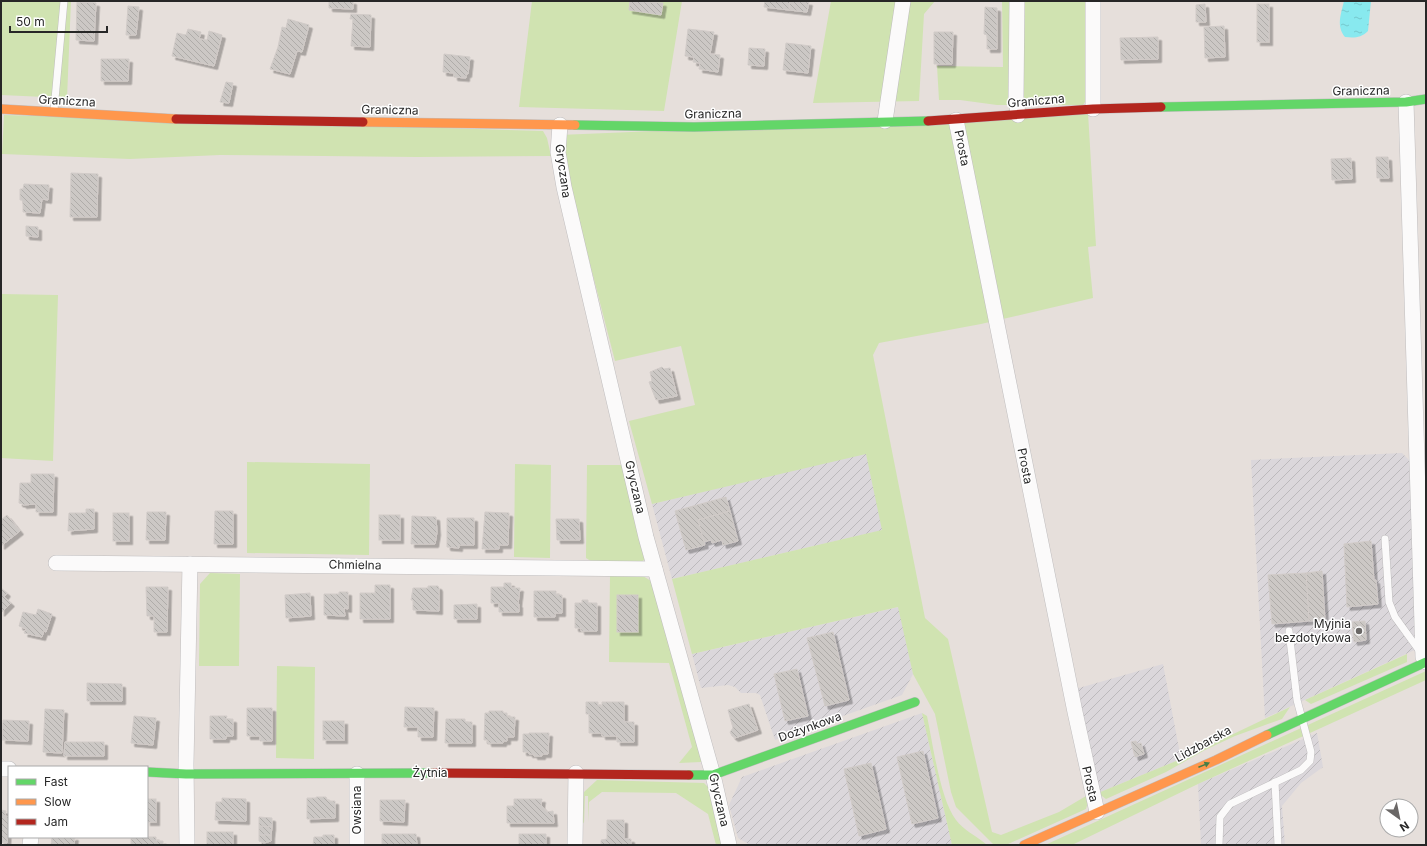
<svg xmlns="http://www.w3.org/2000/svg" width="1427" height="846" viewBox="0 0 1427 846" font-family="Inter,sans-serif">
	<defs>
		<pattern id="industrial-furrows" width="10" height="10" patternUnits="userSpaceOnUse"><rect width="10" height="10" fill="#dbd7db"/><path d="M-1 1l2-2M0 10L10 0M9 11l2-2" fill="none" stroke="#bcb9bc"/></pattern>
		<pattern id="water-ripples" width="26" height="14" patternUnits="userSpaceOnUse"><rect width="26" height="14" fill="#88e9ef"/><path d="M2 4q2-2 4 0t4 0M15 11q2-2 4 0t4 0" fill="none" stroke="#75c8cd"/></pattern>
		<pattern id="building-back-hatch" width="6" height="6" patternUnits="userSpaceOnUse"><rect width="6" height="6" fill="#ccc8c5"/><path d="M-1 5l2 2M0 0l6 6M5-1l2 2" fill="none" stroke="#afaca9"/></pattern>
		<filter id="shadow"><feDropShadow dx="3.5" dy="3.5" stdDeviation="0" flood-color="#0004"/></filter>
	</defs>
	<rect width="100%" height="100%" fill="#e6dfdb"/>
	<g fill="url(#industrial-furrows)">
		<polygon points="866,453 883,530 672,579 652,504"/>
		<polygon points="1402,453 1413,464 1419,648 1265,718 1251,460"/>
		<polygon points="899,607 913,674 902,695 775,740 760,695 756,693 741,693 735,687 728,685 701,688 692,654"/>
		<polygon points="1163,664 1181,759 1098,793 1072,690"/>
		<polygon points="922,713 952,845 750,845 738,838 729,805 742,777"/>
		<polygon points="1317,733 1323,767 1301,783 1282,806 1285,845 1201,845 1198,784"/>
	</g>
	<g fill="#d0e3b1">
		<polygon points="1,1 71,1 67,98 1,95"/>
		<polygon points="532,1 682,1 664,111 519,107"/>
		<polygon points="831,1 935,1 924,14 919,101 813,103"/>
		<polygon points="1002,1 1090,1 1089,96 1083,105 997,105 960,100 939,100 937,66 1003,67"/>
		<polygon points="1088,113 1096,246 1088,247 1093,298 981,324 879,343 873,355 925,618 948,639 992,832 1001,835 1059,812 1086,796 1088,802 1086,809 1006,845 994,845 956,807 951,792 935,714 913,674 898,607 692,654 672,579 882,530 866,454 652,504 629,421 695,405 681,346 615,361 578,217 559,135"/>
		<polygon points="4,115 543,131 547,138 551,156 417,157 220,155 130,159 2,154"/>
		<polygon points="1,294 58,295 53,461 1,458"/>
		<polygon points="247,462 370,464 369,555 247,553"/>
		<polygon points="515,464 551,465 550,558 514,557"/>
		<polygon points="587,465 626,465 645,556 644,560 638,564 594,563 586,558"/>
		<polygon points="210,573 240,574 239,666 199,666 200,584"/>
		<polygon points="610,574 643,576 651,581 702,757 701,762 679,763 692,747 669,663 609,662"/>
		<polygon points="1407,654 1407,662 1311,704 1305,700"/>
		<polygon points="277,666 315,667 314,759 276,758"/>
		<polygon points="1426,671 1426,680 1198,784 1072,845 1045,845"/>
		<polygon points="1290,707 1282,719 1235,736 1205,750 1166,772 1106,799 1098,793 1181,759"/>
		<path d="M922 713 927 716C933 744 940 799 956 820 963 830 977 836 987 845H952Z"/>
		<polygon points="597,780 704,783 710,789 722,845 716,845 708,814 676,793 602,792 589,802 588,822 588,796 585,796 584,823 581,821 584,792"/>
	</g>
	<path fill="url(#water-ripples)" d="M1344 1H1371L1368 31C1361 38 1354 38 1345 37 1336 26 1341 14 1344 1Z"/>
	<g fill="url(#building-back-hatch)" stroke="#d1cbc8" filter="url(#shadow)">
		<polygon points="329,1 353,1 353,9 329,8"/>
		<polygon points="630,1 663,3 661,15 629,10"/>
		<polygon points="765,1 790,1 789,10 764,7"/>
		<polygon points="790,1 809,2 807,12 789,10"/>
		<polygon points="77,2 96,3 94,41 76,40"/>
		<polygon points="1205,4 1206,22 1196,22 1196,5"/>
		<rect x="1257" y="4" width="12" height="38"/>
		<polygon points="128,6 139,7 136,35 126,35"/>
		<polygon points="985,7 997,8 997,49 987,49 987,35 984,34"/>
		<polygon points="351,14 371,15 370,47 351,46 353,19 350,19"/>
		<polygon points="288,19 309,25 302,52 297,51 290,74 270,69 278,47 282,27 286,28"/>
		<polygon points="1224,26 1225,57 1205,58 1204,27"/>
		<polygon points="188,29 201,32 199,39 207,40 209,31 222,35 214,66 172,56 177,33 186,35"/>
		<polygon points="688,29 714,32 710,54 720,55 718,72 699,69 700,63 693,62 694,57 685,56"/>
		<polygon points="934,32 953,32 952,64 934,64"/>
		<polygon points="1158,37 1158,59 1121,60 1120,38"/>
		<polygon points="786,43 811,46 808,73 783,70"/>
		<polygon points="749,48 765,49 764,66 748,65"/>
		<polygon points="444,54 470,57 468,74 466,74 466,78 454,77 454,73 443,72"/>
		<polygon points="101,59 129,59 128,81 101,81"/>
		<polygon points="226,82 233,83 229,103 220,102"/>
		<polygon points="1376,157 1388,157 1389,178 1377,178"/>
		<polygon points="1351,158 1352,179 1332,180 1331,159"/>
		<polygon points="71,173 98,174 97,217 70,217"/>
		<polygon points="24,184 49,185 48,200 42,199 40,213 23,212 23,204 22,200 20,200 20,189 23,189"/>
		<polygon points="26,226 38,227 38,237 26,236"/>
		<polygon points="662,367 664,369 670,368 677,396 656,400 649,382 652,381 650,372"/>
		<polygon points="31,474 54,474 53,512 36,512 36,504 23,505 23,504 19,503 20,483 31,483"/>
		<polygon points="726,497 730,511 698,520 705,545 686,550 675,511"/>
		<polygon points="86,509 94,509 94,529 68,531 69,513 86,513"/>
		<polygon points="215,511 233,511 233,544 214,544"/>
		<polygon points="730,511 738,541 723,545 722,540 712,543 711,540 704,542 698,520"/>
		<polygon points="147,512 166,512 165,540 146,540"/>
		<polygon points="485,512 509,513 508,545 499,545 499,549 482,549"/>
		<rect x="113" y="513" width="16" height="28"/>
		<polygon points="7,515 20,531 1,546 1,520"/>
		<rect x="379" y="515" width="21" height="25"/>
		<polygon points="412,516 436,517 437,532 435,544 411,544"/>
		<polygon points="447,518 474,518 474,545 459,545 459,548 447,547"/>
		<polygon points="556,519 579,519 580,540 557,540"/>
		<polygon points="1371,541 1374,580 1376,580 1378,604 1347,607 1344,544"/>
		<polygon points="1322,571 1325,620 1309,621 1306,573"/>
		<polygon points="1306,573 1309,621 1272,624 1268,575"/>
		<polygon points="504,583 511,583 511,588 520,588 518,604 519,604 519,612 499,612 499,603 491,603 491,587 504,587"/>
		<polygon points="375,585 390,585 390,619 360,619 360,593 375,593"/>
		<polygon points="428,586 438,586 439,588 439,611 413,610 413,600 411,600 413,588 428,588"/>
		<polygon points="146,587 168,587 167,632 154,632 154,616 147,616"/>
		<polygon points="1,588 7,593 4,597 11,603 1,613"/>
		<polygon points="534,591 556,591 556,595 562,595 562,613 555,613 555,617 534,617"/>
		<polygon points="339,592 348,592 348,609 344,608 345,616 324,615 324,594 339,594"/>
		<polygon points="310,593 311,616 286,618 285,595"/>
		<rect x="617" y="595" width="21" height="37"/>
		<polygon points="582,600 588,600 588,603 597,603 597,631 581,631 581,628 575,628 575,603 582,603"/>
		<polygon points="477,604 477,619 454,619 454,605"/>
		<polygon points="38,609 52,614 46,632 44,631 42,637 24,633 26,629 19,626 23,612 36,615"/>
		<polygon points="1365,621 1366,640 1354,642 1352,622"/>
		<polygon points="833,632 849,700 825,706 807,638"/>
		<polygon points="797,669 808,716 785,721 774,674"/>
		<polygon points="87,683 122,684 122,701 87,701"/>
		<polygon points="586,702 598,702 598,706 602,706 602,702 624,702 624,722 634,722 634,742 617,742 617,736 602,736 602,733 589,733 589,714 586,714"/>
		<polygon points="749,704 758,730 735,738 732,736 730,732 733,728 728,710"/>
		<polygon points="405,707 434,708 433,737 418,737 418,727 404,727"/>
		<polygon points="247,708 272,708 272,741 260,741 260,736 247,736"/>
		<polygon points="45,709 64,710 62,753 43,752"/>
		<polygon points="489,711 503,711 503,713 507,713 507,717 515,717 514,737 507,737 507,741 503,741 503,743 488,743 488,740 484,740 485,713 489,713"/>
		<polygon points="134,716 156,718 153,745 131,743"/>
		<polygon points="210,716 227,716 226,719 233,719 233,736 226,736 226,739 210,739"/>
		<polygon points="446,719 465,719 465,722 472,722 472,743 445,743"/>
		<polygon points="3,720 29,721 28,741 2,740"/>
		<rect x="323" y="721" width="21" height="19"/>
		<polygon points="529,733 549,733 548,754 542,754 542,756 534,756 534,754 529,754 529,752 523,752 523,734 529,734"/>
		<polygon points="1136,741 1137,744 1141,743 1144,754 1135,757 1131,742"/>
		<polygon points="65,742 104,742 104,756 64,756"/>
		<polygon points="923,751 938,818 912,824 897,757"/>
		<polygon points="871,763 886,829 859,836 844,769"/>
		<polygon points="316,797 326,797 328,801 335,801 335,818 307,819 307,798 316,798"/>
		<polygon points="222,798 246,799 246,821 215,820 216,802 222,802"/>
		<rect x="147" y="799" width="9" height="23"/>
		<polygon points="514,799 542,799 541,805 547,812 553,811 554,823 507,823 507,806 514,806"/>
		<polygon points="380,800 405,800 404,822 380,821"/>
		<polygon points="1,810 6,811 5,816 9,817 7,843 1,842"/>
		<polygon points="259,817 272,818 272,827 259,826"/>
		<polygon points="607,820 624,820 624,839 631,839 631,845 601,845 601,840 607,839"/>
		<polygon points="259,826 272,827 271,835 259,835"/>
		<rect x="207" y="832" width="26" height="13"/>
		<polygon points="382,834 416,834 417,845 379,845 382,845"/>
		<polygon points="519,834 546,834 546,844 519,845"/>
		<polygon points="259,835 271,835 271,841 264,843 259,841"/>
		<polygon points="323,835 334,835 334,845 313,845 314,837 323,837"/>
		<polygon points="52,837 75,837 74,845 51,845"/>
		<polygon points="131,837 156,837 156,841 163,841 163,845 131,845"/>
	</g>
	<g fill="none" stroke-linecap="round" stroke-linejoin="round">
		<defs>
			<g id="lane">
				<polyline points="54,110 64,1"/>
				<polyline points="1385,539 1389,602 1395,617 1421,653"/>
				<polyline points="1275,782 1278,845"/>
				<polyline points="1219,845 1220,817 1230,804 1301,770 1310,761 1311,752 1297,700 1289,631"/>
			</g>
			<g id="street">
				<polyline points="1017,1 1016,97 1018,115"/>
				<polyline points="1093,1 1093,109"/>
				<polyline points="1406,102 1423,657 1426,662"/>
				<polyline points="956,120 1075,712 1097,812"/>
				<polyline points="885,121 903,1"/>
				<polyline points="560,125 558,152 564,187 646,537 713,775 729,845"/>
				<polyline points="56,563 655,569"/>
				<polyline points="1,769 9,769"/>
				<polyline points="30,845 31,837"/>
				<polyline points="187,845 186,764 190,564"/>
				<polyline points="357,845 357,774"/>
				<polyline points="575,845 576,773"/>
			</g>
			<g id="fast">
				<polyline points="1161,107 1406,102 1426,99"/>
				<polyline points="575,125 694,127 928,121"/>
				<polyline points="1267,735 1426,662"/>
				<polyline points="147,772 186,774 432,773"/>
				<polyline points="689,775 713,775 915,702"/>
			</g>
			<g id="slow">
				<polyline points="1,109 176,119"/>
				<polyline points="363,122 575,125"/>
				<polyline points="1024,845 1216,760 1267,735"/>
			</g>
			<g id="jam">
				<polyline points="176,119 363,122"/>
				<polyline points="928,121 1093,109 1161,107"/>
				<polyline points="432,773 689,775"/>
			</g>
		</defs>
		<use href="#lane" stroke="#bfbdbe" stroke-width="8"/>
		<use href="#street" stroke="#bfbdbe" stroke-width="16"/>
		<use href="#fast" stroke="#bfbdbe" stroke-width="10"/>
		<use href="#slow" stroke="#bfbdbe" stroke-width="10"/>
		<use href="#jam" stroke="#bfbdbe" stroke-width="10"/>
		<use href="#lane" stroke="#fbfafa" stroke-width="7"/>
		<use href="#street" stroke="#fbfafa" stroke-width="15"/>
		<use href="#fast" stroke="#63d668" stroke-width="9"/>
		<use href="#slow" stroke="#ff974d" stroke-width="9"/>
		<use href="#jam" stroke="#b3261e" stroke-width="9"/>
	</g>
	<defs><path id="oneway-solid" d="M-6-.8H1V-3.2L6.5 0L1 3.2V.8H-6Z"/></defs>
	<use fill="#457e48" href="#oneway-solid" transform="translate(1204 765) rotate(-22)"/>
	<circle fill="#6a6766" stroke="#fff" stroke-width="1.5" cx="1359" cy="631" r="4"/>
	<g text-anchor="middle" stroke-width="3" stroke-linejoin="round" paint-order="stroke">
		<g font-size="12" fill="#272727" stroke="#fff">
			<text transform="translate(1361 91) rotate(-1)" y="4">Graniczna</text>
			<text transform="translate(67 101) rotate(3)" y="4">Graniczna</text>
			<text transform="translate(1036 101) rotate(-5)" y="4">Graniczna</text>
			<text transform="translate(390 110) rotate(1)" y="4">Graniczna</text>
			<text transform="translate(713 114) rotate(-1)" y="4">Graniczna</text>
			<text transform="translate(962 148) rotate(79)" y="4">Prosta</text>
			<text transform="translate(563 171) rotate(82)" y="4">Gryczana</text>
			<text transform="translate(1025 466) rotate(79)" y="4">Prosta</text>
			<text transform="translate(635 487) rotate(77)" y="4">Gryczana</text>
			<text transform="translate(355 565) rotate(1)" y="4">Chmielna</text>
			<text transform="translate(810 727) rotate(-20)" y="4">Dożynkowa</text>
			<text transform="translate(1203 744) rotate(-29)" y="4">Lidzbarska</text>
			<text x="430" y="777">Żytnia</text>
			<text transform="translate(1090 784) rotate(77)" y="4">Prosta</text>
			<text transform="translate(719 800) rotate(77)" y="4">Gryczana</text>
			<text transform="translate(357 810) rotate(-90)" y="4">Owsiana</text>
		</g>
		<g font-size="12" fill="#272727" stroke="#fff" text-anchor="end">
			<text x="1351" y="628">Myjnia<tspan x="1351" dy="14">bezdotykowa</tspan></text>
		</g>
	</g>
	<rect width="1427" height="846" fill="none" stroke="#272727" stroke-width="4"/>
	<rect x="8" y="766" width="140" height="72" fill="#ffffff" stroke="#a9a9a9"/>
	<rect x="16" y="779" width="20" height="6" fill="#63d668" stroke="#a9a9a9"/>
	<text x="44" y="786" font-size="12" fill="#272727">Fast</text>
	<rect x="16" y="799" width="20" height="6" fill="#ff974d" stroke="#a9a9a9"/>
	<text x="44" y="806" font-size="12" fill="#272727">Slow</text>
	<rect x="16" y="819" width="20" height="6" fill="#b3261e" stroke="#a9a9a9"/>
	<text x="44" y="826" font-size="12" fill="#272727">Jam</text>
	<g transform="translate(1399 818) rotate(147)"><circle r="19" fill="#ffffff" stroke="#a9a9a9"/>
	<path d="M0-3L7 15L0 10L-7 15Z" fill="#6a6766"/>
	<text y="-6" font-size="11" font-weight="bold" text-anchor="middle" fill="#272727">N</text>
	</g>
	<path d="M10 26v6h97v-6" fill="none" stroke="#272727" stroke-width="2"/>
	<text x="16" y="26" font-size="12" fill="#272727" stroke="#ffffff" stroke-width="3" paint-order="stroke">50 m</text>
</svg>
